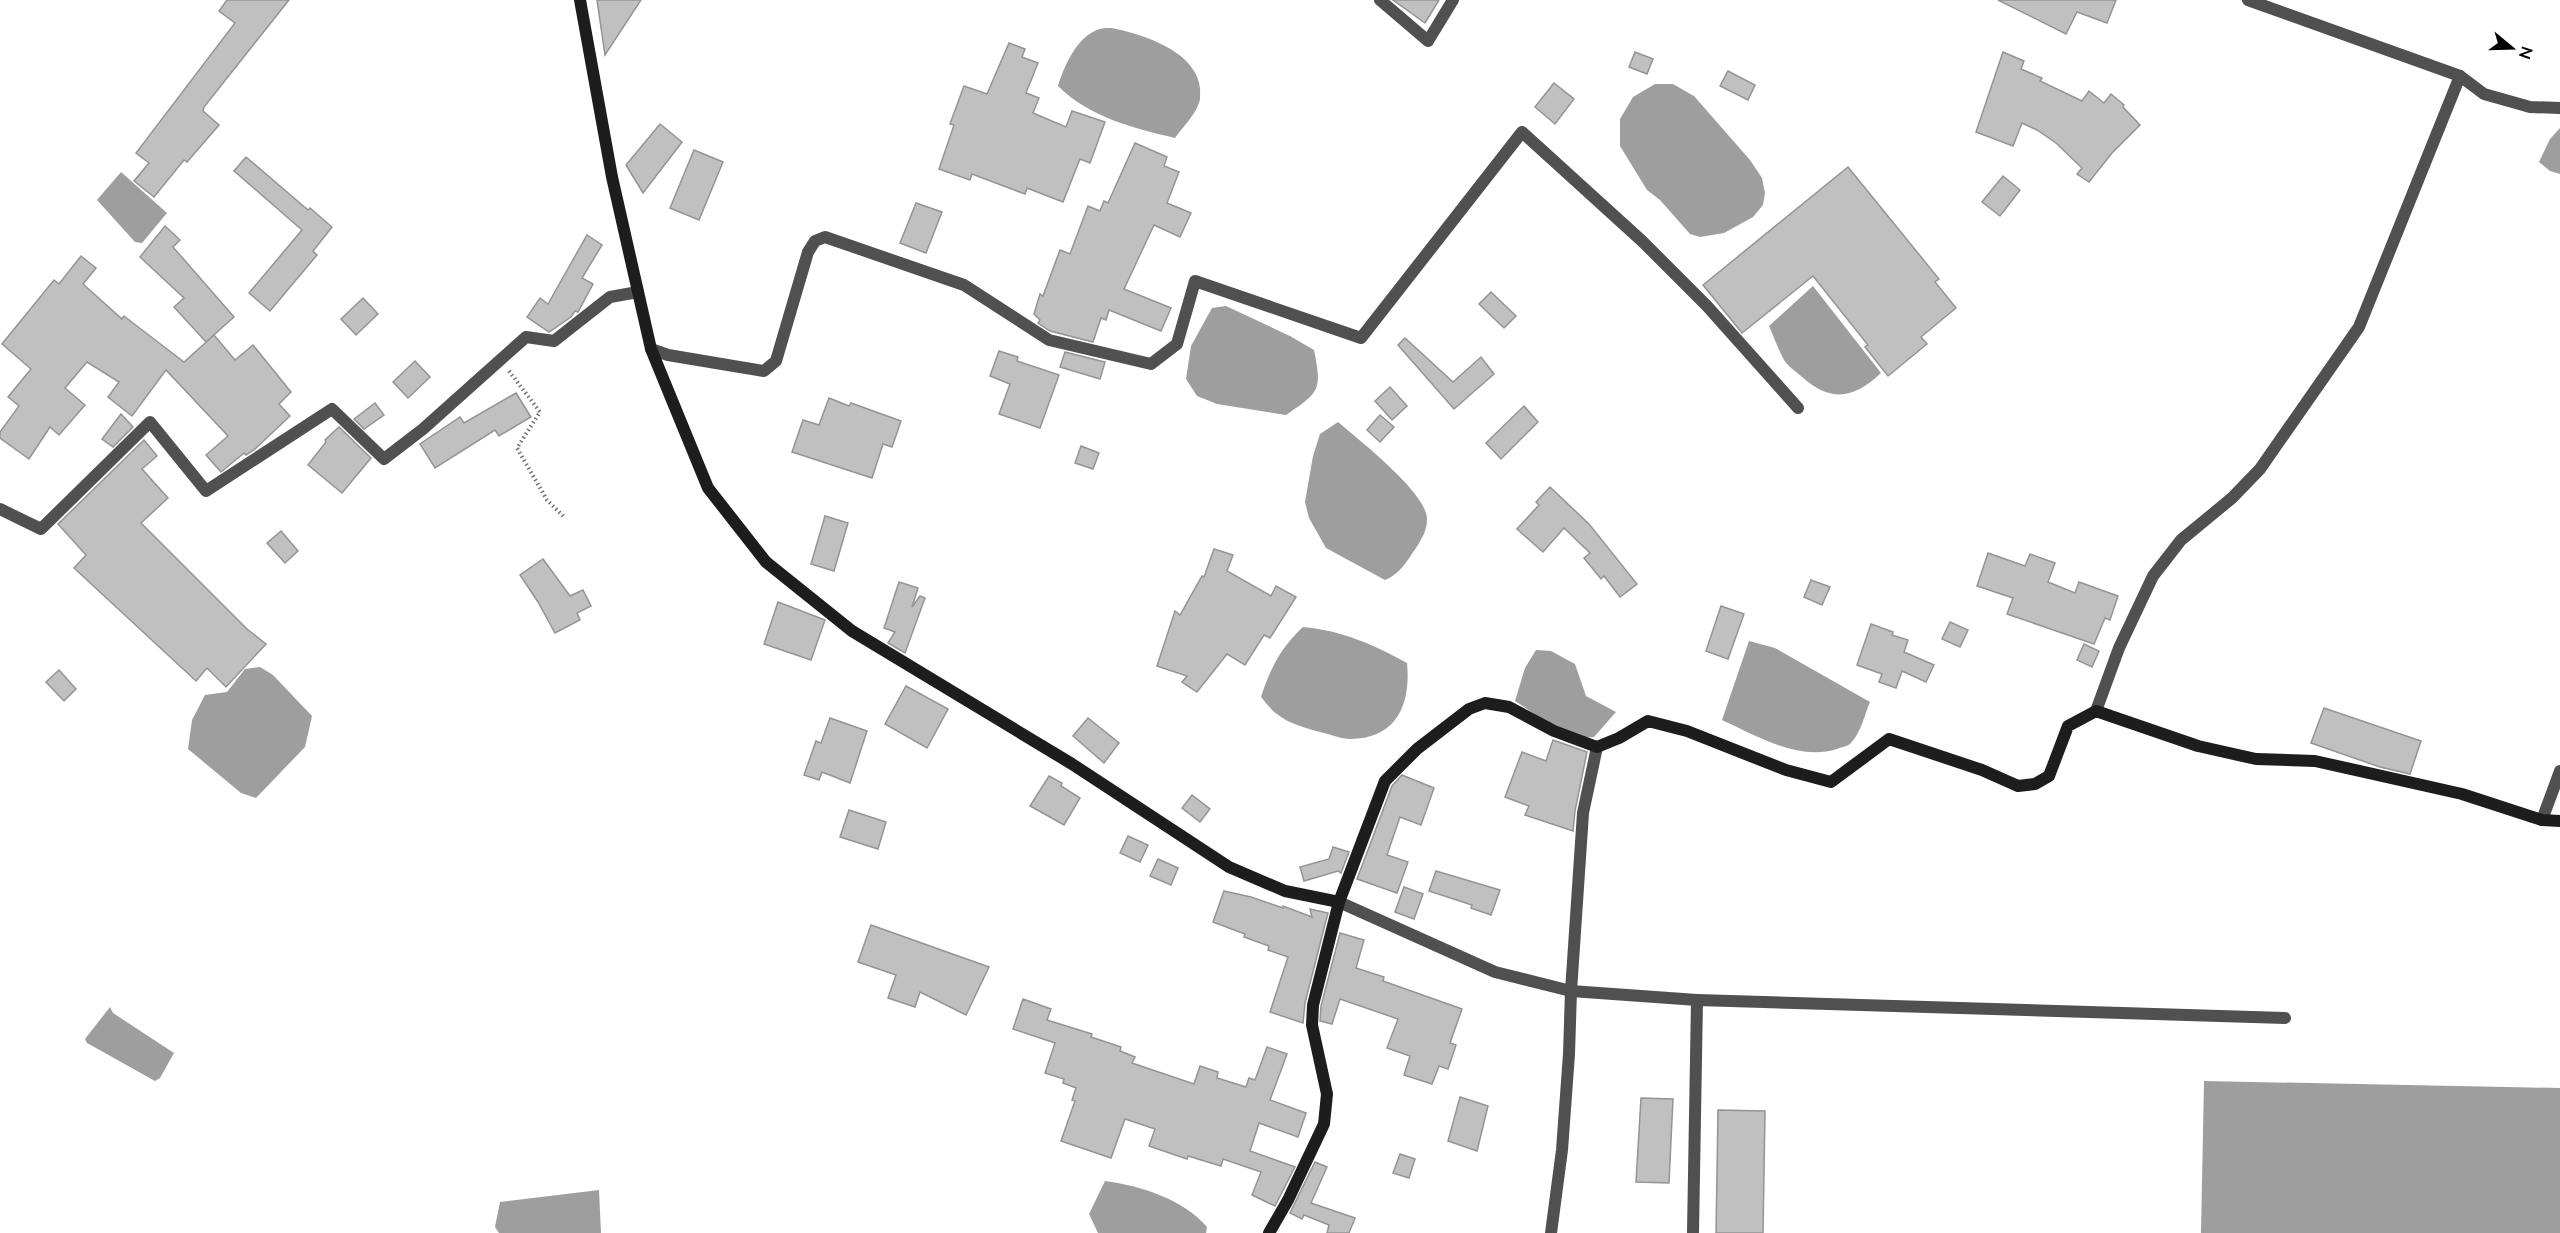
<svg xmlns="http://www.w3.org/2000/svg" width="2560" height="1233" viewBox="0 0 2560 1233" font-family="Mulish,sans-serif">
	<rect width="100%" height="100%" fill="#fff"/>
	<g fill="#9e9e9e">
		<path d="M1112 28C1146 35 1206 54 1200 99 1198 112 1182 128 1175 138 1133 128 1089 117 1058 86 1064 67 1076 38 1097 30 1101 28 1107 28 1112 28Z"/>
		<polygon points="1655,84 1673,84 1694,96 1750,160 1762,178 1765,193 1763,205 1753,217 1724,233 1700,237 1690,234 1660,200 1647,190 1620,146 1620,119 1633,97"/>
		<polygon points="2560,128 2560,174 2550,171 2539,162 2550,139"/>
		<polygon points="121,172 167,213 142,243 135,242 97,200"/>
		<path d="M1813 286 1881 373C1853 399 1831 403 1801 376 1795 371 1788 366 1784 360 1778 349 1774 337 1769 326Z"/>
		<path d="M1226 306 1290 336 1314 350C1322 390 1320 392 1286 415L1217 404 1197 396 1186 379 1191 346 1212 308Z"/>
		<path d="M1338 422C1359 440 1427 493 1427 519 1427 531 1422 538 1416 548 1407 561 1400 574 1385 580L1326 548 1309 518 1305 502 1313 456 1320 434Z"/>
		<path d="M1303 627C1340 630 1375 645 1407 663 1411 704 1397 739 1350 739 1342 739 1332 735 1324 733 1308 729 1289 724 1277 714 1271 710 1266 703 1261 697 1270 669 1281 647 1303 627Z"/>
		<path d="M1749 641 1775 648 1870 702C1864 716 1861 733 1850 744 1846 747 1841 747 1837 749 1798 761 1757 736 1722 720Z"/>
		<path d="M1536 650 1551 651 1575 664 1586 696 1616 712 1594 737C1566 740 1537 715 1515 701L1525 668Z"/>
		<polygon points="260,667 273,675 312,716 305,747 256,798 241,793 188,749 192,720 205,695 227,692 245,669"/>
		<polygon points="110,1007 113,1013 174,1053 160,1078 155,1081 87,1043 85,1039"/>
		<polygon points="2204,1081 2560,1088 2560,1233 2201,1233"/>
		<path d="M1105 1181C1141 1186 1183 1199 1207 1227L1206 1233H1098L1089 1214Z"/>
		<polygon points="599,1190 601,1233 499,1233 495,1227 500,1202"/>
	</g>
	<g fill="#c0c0c0" stroke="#949494" stroke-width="1.5">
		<polygon points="227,0 289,0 204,107 203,111 219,125 187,162 184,160 154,197 134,181 149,163 136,153 235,23 219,11"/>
		<polygon points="597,0 641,0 605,55"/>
		<polygon points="1393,0 1439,0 1425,23"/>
		<polygon points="1998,0 2116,0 2107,23 2077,12 2066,34"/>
		<polygon points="1009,43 1025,49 1022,57 1038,63 1026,93 1039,98 1033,113 1066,127 1072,111 1105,122 1090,163 1080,159 1063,202 1027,188 1025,194 972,174 970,180 939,169 954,125 950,124 964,86 987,94"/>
		<polygon points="1635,52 1653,59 1647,74 1629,67"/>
		<polygon points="2003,52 2024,61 2021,69 2042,78 2040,81 2082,101 2089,91 2104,103 2111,94 2124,105 2123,107 2140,125 2112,153 2089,182 2077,174 2082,168 2056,143 2037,130 2022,123 2013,146 1976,132"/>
		<polygon points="1728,71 1755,85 1748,100 1720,86"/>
		<polygon points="1554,83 1574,99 1555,124 1535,107"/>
		<polygon points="660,124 682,142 643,193 626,165"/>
		<polygon points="1135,143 1167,157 1164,166 1179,172 1167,203 1191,213 1180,237 1154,225 1124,289 1171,308 1161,331 1109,310 1106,320 1101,318 1093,342 1050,331 1038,323 1040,320 1034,314 1040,294 1043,296 1060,250 1070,254 1088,206 1100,211 1104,201 1108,203"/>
		<polygon points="694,150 723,162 699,220 670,208"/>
		<polygon points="246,157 308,210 310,208 332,227 313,251 317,255 270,311 249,293 302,230 234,171"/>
		<polygon points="1848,167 1939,279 1935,282 1956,308 1921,337 1927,344 1888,376 1865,347 1868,345 1813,276 1742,333 1703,285"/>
		<polygon points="2003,176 2020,190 2000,216 1982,202"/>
		<polygon points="916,203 942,212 926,253 900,243"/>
		<polygon points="165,226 180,240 173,247 234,317 206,342 174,307 184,298 140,257"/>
		<polygon points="587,235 602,245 582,278 593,284 578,312 575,311 571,317 549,332 527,317 540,298 548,304"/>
		<polygon points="81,256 96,268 83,284 122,319 124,316 133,323 184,362 214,335 235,360 253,345 291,392 279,404 290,416 254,450 246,455 244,453 221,472 206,455 228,436 166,370 132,416 108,397 119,382 87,362 65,388 85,405 59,435 50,427 29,459 0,438 0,432 19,406 8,397 31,369 2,344 54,280 59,284"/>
		<polygon points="1491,292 1516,316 1504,328 1479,304"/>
		<polygon points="363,298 378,314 356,335 341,319"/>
		<polygon points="1405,338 1453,382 1481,357 1494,374 1454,409 1398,345"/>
		<polygon points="999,351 1018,357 1017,361 1059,375 1040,428 999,414 1010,384 990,376"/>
		<polygon points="1065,352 1105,362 1100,379 1060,367"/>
		<polygon points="415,361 430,377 408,398 393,382"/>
		<polygon points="1390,387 1407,406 1392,420 1375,401"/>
		<polygon points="516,393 531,417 499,436 495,430 435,468 420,444 460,417 464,423"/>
		<polygon points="829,398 849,406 851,403 901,421 892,447 883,444 872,478 792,452 803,420 819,425"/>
		<polygon points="375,403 384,415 364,429 354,419"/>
		<polygon points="1524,406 1538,422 1501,459 1486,443"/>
		<polygon points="121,414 133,427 113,447 102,439"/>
		<polygon points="1380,415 1394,427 1380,442 1367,430"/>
		<polygon points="339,427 371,458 342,493 308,465 326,442 325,440"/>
		<polygon points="144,440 157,456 142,469 168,498 141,523 247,629 266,644 226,687 207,668 196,681 74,568 86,555 58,524"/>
		<polygon points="1081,446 1099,453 1093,469 1075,463"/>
		<polygon points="1550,487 1589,524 1637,584 1620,597 1604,576 1601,579 1584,558 1590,553 1564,528 1543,552 1517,529 1539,505 1536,502"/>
		<polygon points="825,516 848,523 834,571 811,564"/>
		<polygon points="281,531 298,551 285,563 267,543"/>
		<polygon points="1214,549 1233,555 1227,571 1271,596 1276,586 1296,597 1270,638 1264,635 1245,665 1227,654 1197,692 1182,682 1187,676 1157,666 1175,611 1180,615 1202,576 1204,577"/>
		<polygon points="1988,553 2025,566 2030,554 2055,563 2048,582 2075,593 2079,582 2118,596 2110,620 2105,618 2094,644 2007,614 2013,598 1977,586"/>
		<polygon points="543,559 570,596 583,590 591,606 577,613 580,620 555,633 538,602 520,575"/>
		<polygon points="1811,580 1830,587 1822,605 1804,597"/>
		<polygon points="899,582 918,588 912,607 920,596 925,598 905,653 888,643 895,632 884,628"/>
		<polygon points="778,602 825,620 811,660 764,644"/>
		<polygon points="1721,606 1744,614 1728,659 1706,651"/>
		<polygon points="1950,622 1968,630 1960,647 1942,639"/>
		<polygon points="1871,624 1893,632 1892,635 1908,640 1904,652 1934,665 1926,682 1902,671 1896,688 1879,682 1882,674 1857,665"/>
		<polygon points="2084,644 2099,651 2092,667 2077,660"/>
		<polygon points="59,670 76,689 64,701 46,682"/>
		<polygon points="906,686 948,709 927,748 885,724"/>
		<polygon points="2324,708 2421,741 2410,774 2380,767 2311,743"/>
		<polygon points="830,718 867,731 850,783 822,772 819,780 804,775 816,741 821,743"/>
		<polygon points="1088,718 1119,743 1104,763 1073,736"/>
		<polygon points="1553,740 1587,752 1575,811 1573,831 1525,815 1529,806 1505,797 1522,752 1546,761"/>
		<polygon points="1402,775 1434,788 1421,825 1400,817 1387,855 1408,862 1397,893 1357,879 1392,786"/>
		<polygon points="1049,776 1062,783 1061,786 1080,798 1064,825 1030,806"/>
		<polygon points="1192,795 1210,809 1200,822 1182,808"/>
		<polygon points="849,810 886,822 878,849 840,837"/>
		<polygon points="1128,836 1148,845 1140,862 1120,853"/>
		<polygon points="1333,847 1349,852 1341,873 1338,871 1304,881 1300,867 1329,859"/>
		<polygon points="1158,859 1178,868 1171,885 1150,876"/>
		<polygon points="1436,871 1500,890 1491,915 1471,908 1472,905 1429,891"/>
		<polygon points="1404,887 1423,894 1414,919 1395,912"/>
		<polygon points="1224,891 1251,897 1283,908 1283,906 1312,917 1310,909 1328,913 1305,1003 1303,1023 1270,1012 1288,957 1268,950 1269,946 1244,937 1245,934 1213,922"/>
		<polygon points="871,925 989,967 966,1015 920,992 915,1007 888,998 896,975 858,962"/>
		<polygon points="1340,933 1364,940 1356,968 1384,977 1383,981 1462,1009 1450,1043 1456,1045 1448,1069 1439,1066 1432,1084 1404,1075 1410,1056 1387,1048 1398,1019 1340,999 1332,1024 1320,1021 1321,1006"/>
		<polygon points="1023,999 1051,1009 1047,1020 1092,1034 1091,1037 1121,1047 1120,1051 1135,1057 1132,1063 1194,1084 1200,1066 1218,1072 1217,1078 1246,1087 1249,1078 1255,1080 1267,1047 1287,1054 1270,1100 1306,1113 1298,1137 1259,1123 1250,1151 1295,1167 1275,1206 1252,1195 1261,1172 1223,1159 1221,1166 1188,1156 1187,1159 1149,1146 1155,1129 1125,1119 1111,1158 1061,1141 1075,1101 1072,1100 1076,1088 1063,1083 1064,1079 1045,1073 1055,1043 1013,1029"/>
		<polygon points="1460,1097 1488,1106 1477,1151 1448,1141"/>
		<polygon points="1641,1098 1673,1099 1669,1183 1636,1182"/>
		<polygon points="1718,1110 1765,1111 1763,1233 1716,1233"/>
		<polygon points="1400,1154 1415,1159 1409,1178 1393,1173"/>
		<polygon points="1315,1162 1327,1167 1311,1203 1355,1218 1349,1233 1327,1233 1329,1225 1304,1215 1302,1219 1290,1213"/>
	</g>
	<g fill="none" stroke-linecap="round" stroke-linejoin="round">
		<polyline stroke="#727272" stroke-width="4" stroke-dasharray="1.5 3" stroke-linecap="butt" points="509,371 540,412 517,448 547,500 565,518"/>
		<g stroke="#505050" stroke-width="12">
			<polyline points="1380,0 1428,41 1453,0"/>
			<polyline points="2248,0 2460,76 2484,94 2530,107 2560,108"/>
			<polyline points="651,349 668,355 764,371 776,361 808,252 815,241 825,237 964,285 1049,340 1151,364 1177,344 1195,281 1361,338 1522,132 1642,241 1707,306 1798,408"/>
			<polyline points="0,509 41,529 150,422 206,491 332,409 384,459 423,429 526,337 554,341 610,297 638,292"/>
			<polyline points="2096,711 2119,648 2153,576 2181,540 2232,498 2260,469 2359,327 2460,76"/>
			<polyline points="2542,820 2560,771"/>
			<polyline points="1339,902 1495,972 1571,991 1697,1000 1693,1233"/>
			<polyline points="1697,1000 2285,1018"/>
			<polyline points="1551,1233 1562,1150 1569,1054 1571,991 1583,813 1597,747"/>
		</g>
		<g stroke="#1d1d1d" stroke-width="12">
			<polyline points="580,0 612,177 651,349 708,488 766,562 852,631 1072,764 1229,867 1285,891 1339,902"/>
			<polyline points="1269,1233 1288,1200 1324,1124 1327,1094 1312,1025 1313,1005 1339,902 1385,781 1417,749 1469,709 1485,703 1509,707 1554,731 1597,747 1619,738 1648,721 1687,731 1786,770 1831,782 1889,739 1982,770 2018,786 2035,784 2049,776 2068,726 2096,711 2198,746 2256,759 2315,761 2462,794 2542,820 2560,821"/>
		</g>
	</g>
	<g transform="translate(2512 48) rotate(109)" stroke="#ffffff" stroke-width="4.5" paint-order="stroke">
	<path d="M0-4.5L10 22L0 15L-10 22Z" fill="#000000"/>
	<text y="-9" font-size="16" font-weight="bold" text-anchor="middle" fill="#000000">N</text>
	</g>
</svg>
